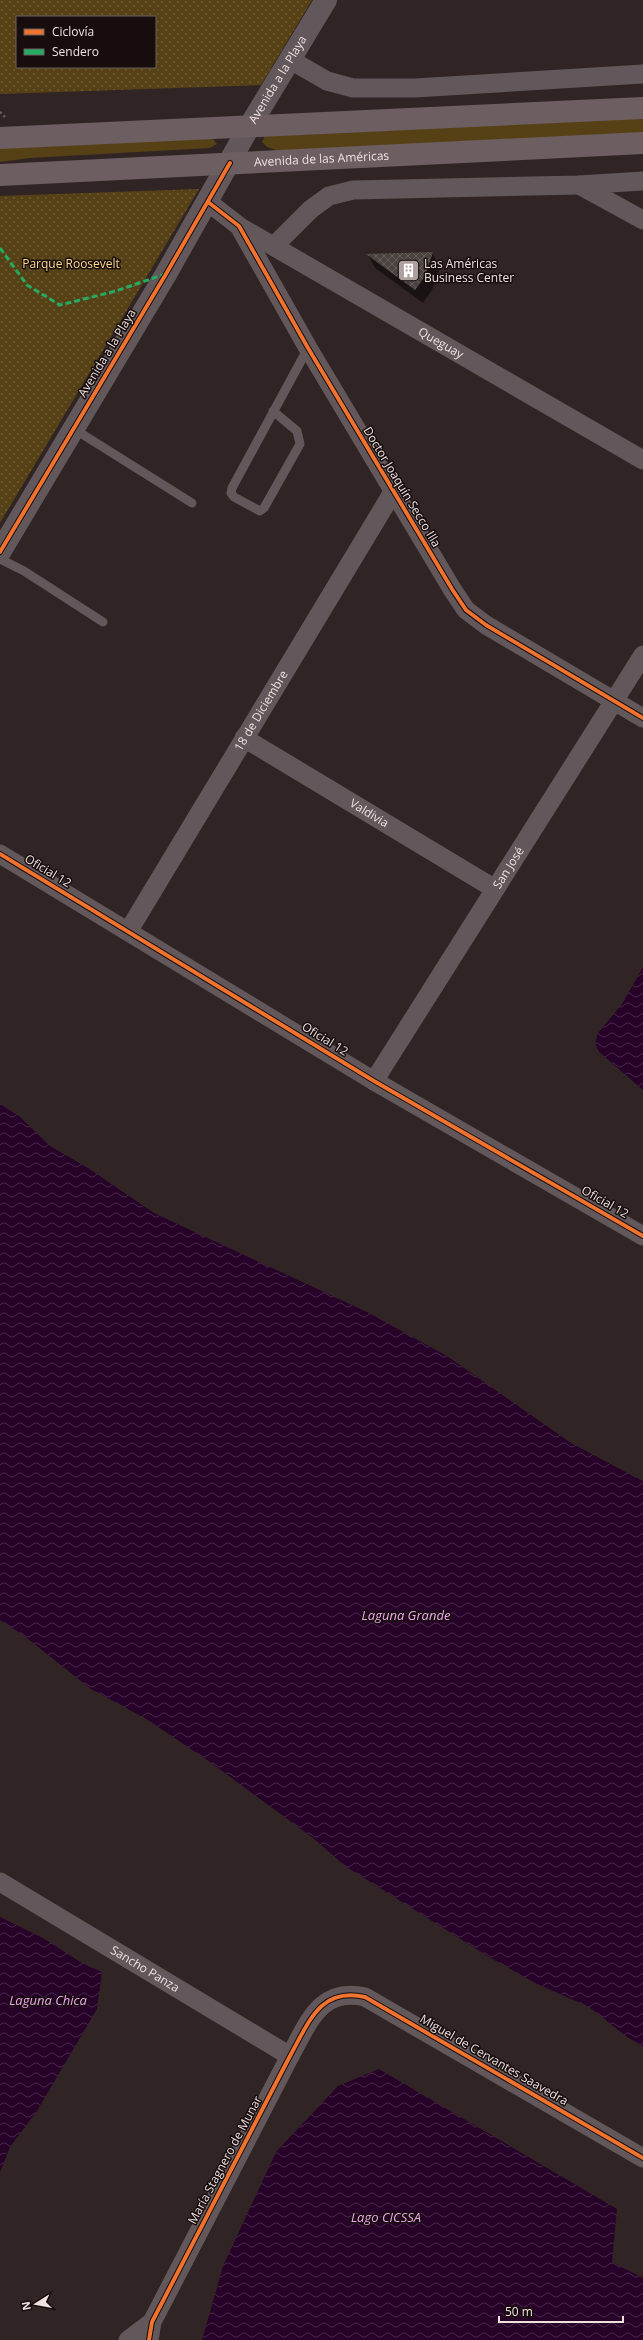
<svg xmlns="http://www.w3.org/2000/svg" width="643" height="2340" viewBox="0 0 643 2340" font-family="'Open Sans',sans-serif">
	<defs>
		<pattern id="park-dots" width="8" height="8" patternUnits="userSpaceOnUse"><rect width="8" height="8" fill="#554115"/><path d="M2 2h.1M6 6h.1" fill="none" stroke="#6e5c37" stroke-width="1.8" stroke-linecap="round"/></pattern>
		<pattern id="water-waves" width="16" height="10" patternUnits="userSpaceOnUse"><rect width="16" height="10" fill="#280329"/><path d="M0 5q4-4 8 0t8 0" fill="none" stroke="#482748"/></pattern>
		<pattern id="building-cross-hatch" width="8" height="8" patternUnits="userSpaceOnUse"><rect width="8" height="8" fill="#4b4340"/><path d="M0 0l8 8M0 8l8-8" fill="none" stroke="#655e5b"/></pattern>
	</defs>
	<rect width="100%" height="100%" fill="#302524"/>
	<g fill="#554115">
		<polygon points="643,116 643,134 285,153 267,147 262,142 265,136"/>
		<polygon points="212,138 217,144 210,148 30,158 0,162 0,147"/>
	</g>
	<g fill="url(#park-dots)" fill-rule="evenodd">
		<path d="M0 0H312L261 85 0 94ZM17 17H155V67H17Z"/>
		<polygon points="199,189 0,523 0,196"/>
	</g>
	<g fill="url(#water-waves)">
		<polygon points="643,967 643,1090 599,1052 595,1043 598,1033 622,1004"/>
		<polygon points="0,1104 19,1116 50,1146 88,1168 154,1213 367,1312 447,1356 571,1443 643,1481 643,2046 627,2037 589,2007 535,1983 489,1957 345,1866 313,1838 207,1760 148,1720 91,1689 23,1635 0,1620"/>
		<polygon points="0,1917 43,1938 82,1963 102,1972 97,2009 37,2111 10,2147 0,2172"/>
		<polygon points="379,2069 617,2209 612,2262 643,2278 643,2340 202,2340 223,2266 276,2152 338,2086"/>
	</g>
	<polygon fill="#0007" points="432,253 440,267 432,290 423,303 375,268 368,255"/>
	<polygon fill="url(#building-cross-hatch)" points="433,252 425,276 415,290 366,254"/>
	<g fill="none" stroke-linecap="round" stroke-linejoin="round">
		<polyline stroke="#6c6164" stroke-width="2.5" stroke-dasharray="2 3" stroke-linecap="butt" points="0,112 7,119"/>
		<g stroke="#62575a" stroke-width="9">
			<polyline points="273,411 297,431 300,444 264,508 260,511 234,497 231,493 232,488 308,348"/>
			<polyline points="74,429 192,503"/>
			<polyline points="0,559 24,571 103,622"/>
		</g>
		<g stroke="#62575a" stroke-width="19">
			<polyline points="289,59 327,81 353,88 415,88 643,74"/>
			<polyline points="579,185 643,220"/>
			<polyline points="208,202 239,226 308,348 452,589 466,610 486,625 643,718"/>
			<path id="s1" d="M240 227 643 460"/>
			<polyline points="274,246 311,209 329,196 353,190 579,185 643,181"/>
			<path id="s2" d="M244 738 495 889"/>
			<polyline points="0,854 374,1081 643,1236"/>
			<path id="s3" d="M129 930 393 492"/>
			<path id="s4" d="M374 1081 643 655"/>
			<path id="s5" d="M0 1882 290 2056"/>
			<polyline points="128,2340 152,2322"/>
			<path d="M149 2340 152 2322 290 2056C309 2022 320 1987 365 1997L643 2158"/>
		</g>
		<path stroke="#62575a" stroke-width="22" id="s6" d="M0 552 166 274 249 127 326 0"/>
		<g stroke="#6d5e62" stroke-width="22">
			<polyline points="0,138 643,108"/>
			<path id="s7" d="M0 175 643 143"/>
		</g>
		<polyline stroke="#26ab63" stroke-width="3" stroke-dasharray="6 3" stroke-linecap="butt" points="0,248 27,285 60,305 116,291 165,274"/>
		<defs>
			<g id="cycleway">
				<polyline points="208,202 239,226 308,348 452,589 466,610 486,625 643,718"/>
				<polyline points="0,552 166,274 230,163"/>
				<polyline points="0,854 374,1081 643,1236"/>
				<path d="M149 2340 152 2322 290 2056C309 2022 320 1987 365 1997L643 2158"/>
			</g>
		</defs>
		<use href="#cycleway" stroke="#160d0c" stroke-width="6"/>
		<use href="#cycleway" stroke="#ef722f" stroke-width="4"/>
	</g>
	<defs>
		<symbol id="building-square" viewBox="-11 -11 22 22"><rect x="-9" y="-9" width="18" height="18" rx="4" fill="#ada09f" stroke="#160d0c"/><path d="M-4-6H4V6H1V3H-1V6H-4ZM-2.5-4.3h1.7v1.8h-1.7ZM.8-4.3h1.7v1.8H.8ZM-2.5-1h1.7V.8h-1.7ZM.8-1h1.7V.8H.8Z" fill="#fff"/></symbol>
	</defs>
	<g fill-rule="evenodd">
		<use href="#building-square" x="396" y="258" width="25" height="25"/>
	</g>
	<g text-anchor="middle" stroke-width="3" stroke-linejoin="round" paint-order="stroke">
		<g font-size="12" fill="#f0e2e1" stroke="#160d0c">
			<text dy="4" stroke="none"><textPath href="#s6" startOffset="548">Avenida a la Playa</textPath></text>
			<text dy="4" stroke="none"><textPath href="#s7" startOffset="322">Avenida de las Américas</textPath></text>
			<text dy="4" stroke="none"><textPath href="#s1" startOffset="232">Queguay</textPath></text>
			<text transform="translate(107 353) rotate(-59)" y="4">Avenida a la Playa</text>
			<text transform="translate(402 487) rotate(59)" y="4">Doctor Joaquín Secco Illa</text>
			<text dy="4" stroke="none"><textPath href="#s3" startOffset="256">18 de Diciembre</textPath></text>
			<text dy="4" stroke="none"><textPath href="#s2" startOffset="146">Valdivia</textPath></text>
			<text dy="4" stroke="none"><textPath href="#s4" startOffset="252">San José</textPath></text>
			<text transform="translate(48 871) rotate(31)" y="4">Oficial 12</text>
			<text transform="translate(325 1039) rotate(32)" y="4">Oficial 12</text>
			<text transform="translate(605 1202) rotate(30)" y="4">Oficial 12</text>
			<text dy="4" stroke="none"><textPath href="#s5" startOffset="169">Sancho Panza</textPath></text>
			<text transform="translate(494 2060) rotate(30)" y="4">Miguel de Cervantes Saavedra</text>
			<text transform="translate(225 2160) rotate(-62)" y="4">María Stagnero de Munar</text>
		</g>
		<g font-size="12" fill="#ffda90" stroke="#160d0c">
			<text x="71" y="268">Parque Roosevelt</text>
		</g>
		<g font-size="12" fill="#f0e2e1" stroke="#160d0c" text-anchor="start">
			<text x="424" y="268">Las Américas<tspan x="424" dy="14">Business Center</tspan></text>
		</g>
		<g font-size="13" font-style="italic" fill="#efa6ef" stroke="#160d0c">
			<text x="406" y="1620">Laguna Grande</text>
			<text x="48" y="2005">Laguna Chica</text>
			<text x="386" y="2222">Lago CICSSA</text>
		</g>
	</g>
	<rect x="16" y="16" width="140" height="52" fill="#160d0c" stroke="#6d6261"/>
	<rect x="24" y="29" width="20" height="6" fill="#ef722f" stroke="#6d6261"/>
	<text x="52" y="36" font-size="12" fill="#f0e2e1">Ciclovía</text>
	<rect x="24" y="49" width="20" height="6" fill="#26ab63" stroke="#6d6261"/>
	<text x="52" y="56" font-size="12" fill="#f0e2e1">Sendero</text>
	<g transform="translate(36 2304) rotate(259)" stroke="#160d0c" stroke-width="3" paint-order="stroke">
	<path d="M0-3L7 15L0 10L-7 15Z" fill="#f0e2e1"/>
	<text y="-6" font-size="11" font-weight="bold" text-anchor="middle" fill="#f0e2e1">N</text>
	</g>
	<path d="M499 2316v6h124v-6" fill="none" stroke="#f0e2e1" stroke-width="2"/>
	<text x="505" y="2316" font-size="12" fill="#f0e2e1" stroke="#160d0c" stroke-width="3" paint-order="stroke">50 m</text>
</svg>
